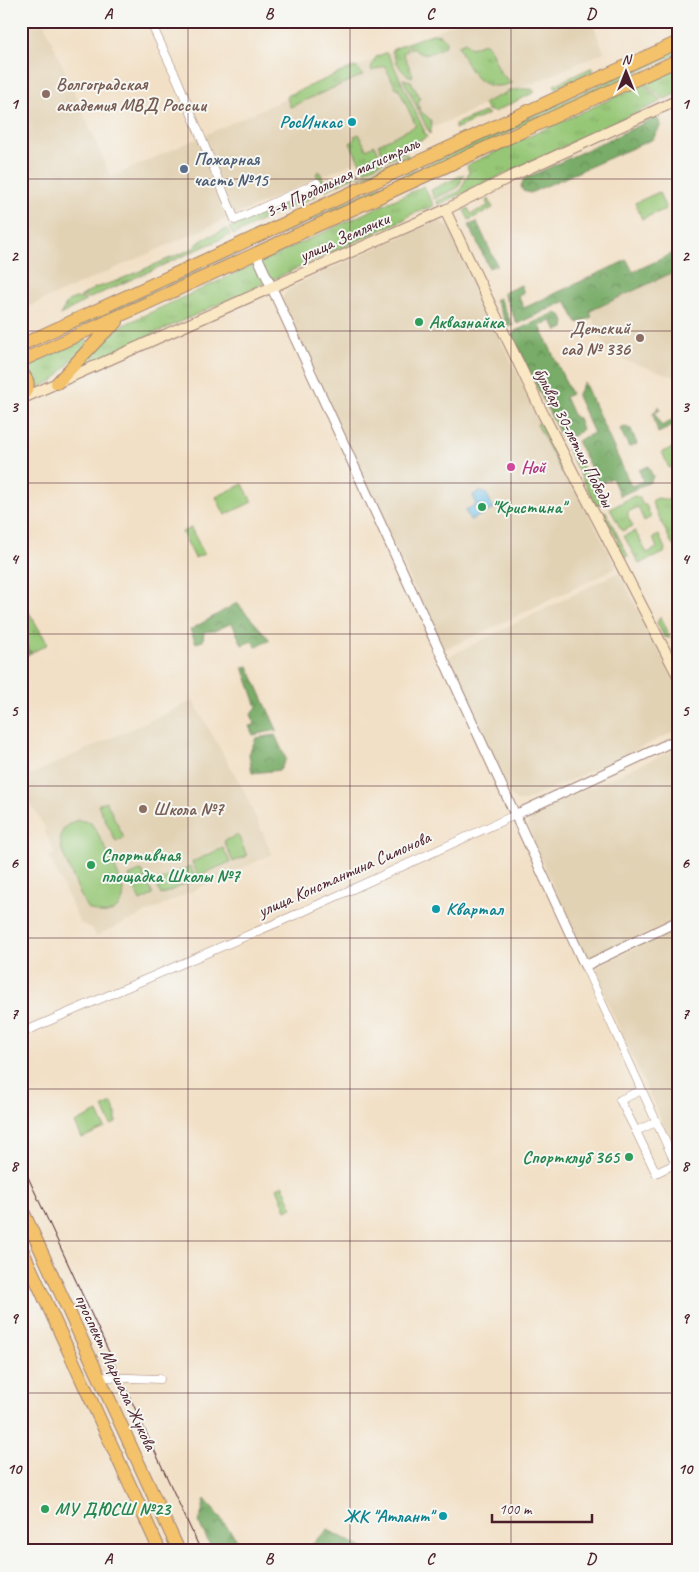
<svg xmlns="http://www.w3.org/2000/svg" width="699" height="1572" viewBox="0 0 699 1572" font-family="Caveat,sans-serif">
	<defs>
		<pattern id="grass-tufts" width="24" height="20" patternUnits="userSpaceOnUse" patternTransform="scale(1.25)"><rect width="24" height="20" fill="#96c776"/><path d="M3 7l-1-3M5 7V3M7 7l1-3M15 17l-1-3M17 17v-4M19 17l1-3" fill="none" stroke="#83aa66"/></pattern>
		<pattern id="forest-crowns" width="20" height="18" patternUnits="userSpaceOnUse" patternTransform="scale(1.25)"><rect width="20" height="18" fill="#78ac67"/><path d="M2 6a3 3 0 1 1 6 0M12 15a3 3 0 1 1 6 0" fill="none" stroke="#648b55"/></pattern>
		<pattern id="park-crowns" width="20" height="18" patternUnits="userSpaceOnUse" patternTransform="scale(1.25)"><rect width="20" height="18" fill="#96c776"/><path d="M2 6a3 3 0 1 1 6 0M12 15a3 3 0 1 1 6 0" fill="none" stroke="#83aa66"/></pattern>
		<pattern id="water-ripples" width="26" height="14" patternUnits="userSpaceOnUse" patternTransform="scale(1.25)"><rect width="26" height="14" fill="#6ec0e9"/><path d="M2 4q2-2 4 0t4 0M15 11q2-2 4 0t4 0" fill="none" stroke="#5c9bbd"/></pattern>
	</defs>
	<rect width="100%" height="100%" fill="#f6f6f2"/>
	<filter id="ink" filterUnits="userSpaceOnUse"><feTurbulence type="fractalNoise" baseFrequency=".02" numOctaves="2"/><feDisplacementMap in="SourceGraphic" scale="10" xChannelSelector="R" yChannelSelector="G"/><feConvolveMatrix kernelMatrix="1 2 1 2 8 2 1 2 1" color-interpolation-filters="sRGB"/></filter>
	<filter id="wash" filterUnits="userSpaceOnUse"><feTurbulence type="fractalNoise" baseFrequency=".0096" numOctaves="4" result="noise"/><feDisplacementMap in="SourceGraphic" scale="20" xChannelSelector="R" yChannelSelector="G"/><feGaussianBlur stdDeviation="1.12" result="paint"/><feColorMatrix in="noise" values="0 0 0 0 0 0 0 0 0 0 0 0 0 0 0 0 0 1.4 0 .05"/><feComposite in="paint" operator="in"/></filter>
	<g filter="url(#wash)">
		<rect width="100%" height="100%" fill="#f2e0c6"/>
		<g fill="#e2d2b4">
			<polygon points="21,21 43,21 111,177 459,21 592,21 604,52 21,310"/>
			<polygon points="438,221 446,224 451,229 496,330 538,415 616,566 615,568 606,573 462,642 443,649 283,307 282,299 288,290 304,281 433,222"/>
			<polygon points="678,270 678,378 610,355 589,311"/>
			<polygon points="617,573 621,576 678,688 678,730 525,801 517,801 511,796 446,658"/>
			<polygon points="193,701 243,789 272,854 96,936 92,928 80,923 49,856 55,854 44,831 46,829 21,789 21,779"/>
			<polygon points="678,748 678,919 592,960 589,959 584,954 540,857 528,825 529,817 533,813"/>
			<polygon points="678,928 678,1157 595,975 597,968 602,964"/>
		</g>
		<g fill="url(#grass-tufts)" stroke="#707350">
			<path d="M432 34 440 35 446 40V45C436 52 422 59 413 48L410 49 407 43Z"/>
			<path d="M465 42 471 48 484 43 489 46 501 74 512 83C479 95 469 70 458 45Z"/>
			<path d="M405 44 408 50 403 53 413 75 412 77C400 73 396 61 392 50Z"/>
			<polygon points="678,48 678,54 635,73 631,69"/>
			<polygon points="385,53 387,53 392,62 427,137 406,147 405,152 386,160 378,144 416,126 398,87 396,88 385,66 372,71 371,68 376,57"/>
			<polygon points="353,67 358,68 363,75 290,107 287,97 289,95"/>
			<polygon points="593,67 593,72 556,88 554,85"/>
			<polygon points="678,68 678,93 665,99 662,98 645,84"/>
			<polygon points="631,70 634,74 361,201 302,225 21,354 21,352"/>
			<path d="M403 79 411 81 420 98 418 103 420 111C430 119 434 119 430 134Z"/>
			<polygon points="643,84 662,101 438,205 437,201 460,191 469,172 467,166 471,163"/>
			<polygon points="522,89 532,89 535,92 494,112 487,110 484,103 509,91"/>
			<polygon points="484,112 489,114 455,129 455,124"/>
			<polygon points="359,134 366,149 375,145 383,162 364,171 350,143 355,139 354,136"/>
			<polygon points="407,154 409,157 378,172 358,178"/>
			<polygon points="359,170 361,173 326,190 324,188 316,174 319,171 327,186"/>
			<polygon points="464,174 458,188 434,199 431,190"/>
			<polygon points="424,186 434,206 410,215 405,219 88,364 81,365 119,327"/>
			<polygon points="311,190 317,191 316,196 278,213 275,208"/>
			<polygon points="489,199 493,208 469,220 464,210 468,208 471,214 488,206 486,201"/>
			<polygon points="272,209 275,214 233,235 229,228"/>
			<path d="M227 229 230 235 90 298 80 297 95 288 114 282 194 248C199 238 217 234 227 229Z"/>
			<polygon points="76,298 87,300 60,315 68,301"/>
			<polygon points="85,339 88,341 87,344 53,381 30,391 21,369"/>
			<polygon points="541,422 566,471 562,473 537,424"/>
			<polygon points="571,444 602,504 597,505 595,503 568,451 568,447"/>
			<polygon points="634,496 639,497 643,505 646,505 651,517 644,521 638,507 628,512 628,517 633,526 622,531 610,509"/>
			<polygon points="658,498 678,502 678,543 673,546 652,503 653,500"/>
			<polygon points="605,511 608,515 606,517 609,518 628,556 624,558 616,543 618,540 608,522 605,521 602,517"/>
			<polygon points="635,531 647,553 657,548 653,538 659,535 665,549 664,553 639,564 624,536"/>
			<polygon points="21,599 48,644 31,653 21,634"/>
			<polygon points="660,617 670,638 664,637 657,623"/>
		</g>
		<g fill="url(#forest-crowns)" stroke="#616649">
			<polygon points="657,117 661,125 653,139 530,193 523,191 521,186 524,179"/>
			<polygon points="477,222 497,265 489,268 469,225"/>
			<polygon points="678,251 678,270 590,311 592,317 579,323 576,321 566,301 517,324 503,293 521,285 524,293 518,296 524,308 627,260 633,272"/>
			<polygon points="499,298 513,326 508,326 495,300"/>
			<path d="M555 313 561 315 565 322 564 328 557 331 552 321 540 326 571 394 565 397 574 417 578 418 582 429C577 435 568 440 561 436L512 336 515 331Z"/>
			<polygon points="584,382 631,486 643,481 639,470 648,466 653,477 650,482 620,496 612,478 599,484 577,441 594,433 577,396"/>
			<polygon points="659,406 660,410 655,413 661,426 676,419 677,422 675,425 658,433 653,414"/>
			<polygon points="625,427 631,429 637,444 629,447 620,429"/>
			<polygon points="237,603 270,640 256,647 252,641 242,645 232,623 214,631 204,632 203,641 196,643 190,630"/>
			<polygon points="21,634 31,653 25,656 21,651"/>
			<polygon points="248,666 277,730 253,735 249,726 255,725 251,714 257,707 243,667"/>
			<polygon points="275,735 286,759 280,770 252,773 249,754 256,738"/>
			<polygon points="205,1499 246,1551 213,1551 199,1523"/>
			<polygon points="328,1530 369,1551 303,1551"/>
			<polygon points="678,1537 678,1551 655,1551"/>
		</g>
		<g fill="url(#park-crowns)" stroke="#707350">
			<polygon points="191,528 204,554 195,558 182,532"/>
			<polygon points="112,1103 116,1113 116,1123 111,1125 103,1107"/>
			<polygon points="283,1185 292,1207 286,1210 277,1188"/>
		</g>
		<g fill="#96c776" stroke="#707350">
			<polygon points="659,192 666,209 642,219 635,203"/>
			<polygon points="672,448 678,465 669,468 662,452"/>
			<polygon points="243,484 252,502 225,515 216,497"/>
			<polygon points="106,801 124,838 116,842 98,805"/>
			<path d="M78 820 90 822 96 830C103 844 127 885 123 899 122 903 117 909 113 911 104 916 95 912 87 908 81 898 77 886 72 875 64 856 48 829 78 820Z"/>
			<polygon points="238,835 247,856 233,862 224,841"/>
			<polygon points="223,848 230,862 198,876 192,862"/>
			<polygon points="190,866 196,879 161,895 155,883"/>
			<polygon points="142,870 153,895 140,901 129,876"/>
			<polygon points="98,1112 105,1128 82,1138 75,1123"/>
		</g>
		<polygon fill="url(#water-ripples)" stroke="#5c708a" points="480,491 486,493 494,509 470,520 465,510 476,505 473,495"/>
	</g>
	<g filter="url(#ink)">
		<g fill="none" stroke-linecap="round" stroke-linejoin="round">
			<defs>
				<g id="minor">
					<polyline points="150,21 178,81 235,220 317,183"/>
					<polyline points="585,966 678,1169"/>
					<polyline points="21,1033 302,912 515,815"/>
					<polyline points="656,1122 636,1131 656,1173 675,1164"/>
					<polyline points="636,1131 620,1100 642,1090"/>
					<polyline points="99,1377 160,1379"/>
				</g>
				<g id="tertiary">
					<polyline points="251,255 255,256 258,258 585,966 678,921"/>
					<polyline points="515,815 678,739"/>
				</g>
				<g id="secondary">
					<polyline points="445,210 544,416 678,676"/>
					<polyline points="21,399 445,210 512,176 678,100"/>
				</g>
				<g id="trunk">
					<polyline points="21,345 678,42"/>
					<polyline points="21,361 678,60"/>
					<path d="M21 372C32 384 28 387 21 399"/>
					<polyline points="57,383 103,334 117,322"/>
					<polyline points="21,1207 179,1551"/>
					<polyline points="21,1247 160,1551"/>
				</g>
			</defs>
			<use href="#minor" stroke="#9e8078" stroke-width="9"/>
			<use href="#tertiary" stroke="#9e8078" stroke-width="11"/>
			<use href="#secondary" stroke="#9e8078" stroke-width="12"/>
			<use href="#trunk" stroke="#9e8078" stroke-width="14"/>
			<use href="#minor" stroke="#fff" stroke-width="8"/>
			<use href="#tertiary" stroke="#fff" stroke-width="9"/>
			<use href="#secondary" stroke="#fae7c3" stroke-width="10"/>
			<use href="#trunk" stroke="#f3c26a" stroke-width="12"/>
			<polyline stroke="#4a1f2b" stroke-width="1" points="21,1162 201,1551"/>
		</g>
	</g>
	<path fill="none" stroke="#4a1f2b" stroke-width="1" stroke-opacity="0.55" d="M188 21V1551M350 21V1551M511 21V1551M21 179H678M21 331H678M21 483H678M21 634H678M21 786H678M21 938H678M21 1089H678M21 1241H678M21 1393H678"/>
	<g fill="#8d6e63" stroke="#f6f6f2" stroke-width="2">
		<circle cx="46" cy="94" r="5"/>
		<circle cx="640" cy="338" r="5"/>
		<circle cx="143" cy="809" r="5"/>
	</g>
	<g fill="#0f9aa8" stroke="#f6f6f2" stroke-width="2">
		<circle cx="352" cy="122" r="5"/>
		<circle cx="436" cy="909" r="5"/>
		<circle cx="443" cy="1516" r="5"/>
	</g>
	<circle fill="#5c6f8a" stroke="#f6f6f2" stroke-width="2" cx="184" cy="169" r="5"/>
	<g fill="#2e9e5b" stroke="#f6f6f2" stroke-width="2">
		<circle cx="419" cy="322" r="5"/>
		<circle cx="482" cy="507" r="5"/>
		<circle cx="91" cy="865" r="5"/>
		<circle cx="629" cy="1157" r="5"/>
		<circle cx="45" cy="1509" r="5"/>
	</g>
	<circle fill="#d1479c" stroke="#f6f6f2" stroke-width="2" cx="511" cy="467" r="5"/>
	<g text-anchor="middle" stroke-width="4" stroke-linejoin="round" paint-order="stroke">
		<g font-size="18" font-weight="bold" fill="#785e54" stroke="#f6f6f2" text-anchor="start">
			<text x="56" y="90">Волгоградская<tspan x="56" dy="21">академия МВД России</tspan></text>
			<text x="630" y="334" text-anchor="end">Детский<tspan x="630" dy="21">сад № 336</tspan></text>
			<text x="153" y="815">Школа №7</text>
		</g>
		<g font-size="18" font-weight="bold" fill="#0d838f" stroke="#f6f6f2" text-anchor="end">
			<text x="342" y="128">РосИнкас</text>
			<text x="446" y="915" text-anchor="start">Квартал</text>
			<text x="433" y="1522">ЖК "Атлант"</text>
		</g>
		<g font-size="18" font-weight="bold" fill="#4e5e75" stroke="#f6f6f2" text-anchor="start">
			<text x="194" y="165">Пожарная<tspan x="194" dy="21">часть №15</tspan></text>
		</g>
		<g font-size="18" fill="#4a1f2b" stroke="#f6f6f2">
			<text transform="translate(342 177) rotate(-25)" y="6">3-я Продольная магистраль</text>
			<text transform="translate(344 237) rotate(-24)" y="6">улица Землячки</text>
			<text transform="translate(574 437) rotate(63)" y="6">бульвар 30-летия Победы</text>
			<text transform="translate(344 874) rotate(-24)" y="6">улица Константина Симонова</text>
			<text transform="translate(116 1372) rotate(65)" y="6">проспект Маршала Жукова</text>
		</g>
		<g font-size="18" font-weight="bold" fill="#27864d" stroke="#f6f6f2" text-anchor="start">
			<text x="429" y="328">Аквазнайка</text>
			<text x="492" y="513">"Кристина"</text>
			<text x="101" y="861">Спортивная<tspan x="101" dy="21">площадка Школы №7</tspan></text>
			<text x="619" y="1163" text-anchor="end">Спортклуб 365</text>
			<text x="55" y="1515">МУ ДЮСШ №23</text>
		</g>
		<g font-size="18" font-weight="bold" fill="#b23c85" stroke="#f6f6f2" text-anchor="start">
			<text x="521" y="473">Ной</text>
		</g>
	</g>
	<rect width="699" height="1572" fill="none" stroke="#f6f6f2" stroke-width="55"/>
	<g transform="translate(626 72)" stroke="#f6f6f2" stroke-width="4" paint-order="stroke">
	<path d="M0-4L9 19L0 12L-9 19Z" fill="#4a1f2b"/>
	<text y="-8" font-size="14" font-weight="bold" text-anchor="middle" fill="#4a1f2b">N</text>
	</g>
	<path d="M492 1514v8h100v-8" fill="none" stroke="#4a1f2b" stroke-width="2.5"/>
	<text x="499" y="1514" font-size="15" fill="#4a1f2b" stroke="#f6f6f2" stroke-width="4" paint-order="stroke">100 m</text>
	<rect x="28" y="28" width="644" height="1516" fill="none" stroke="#4a1f2b" stroke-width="2"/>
	<g font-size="16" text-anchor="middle" font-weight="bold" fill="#4a1f2b">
		<text x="108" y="19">A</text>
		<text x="269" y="19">B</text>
		<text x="430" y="19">C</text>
		<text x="591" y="19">D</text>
		<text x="14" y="109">1</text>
		<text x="685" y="109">1</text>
		<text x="14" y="261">2</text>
		<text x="685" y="261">2</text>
		<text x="14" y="412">3</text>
		<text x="685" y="412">3</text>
		<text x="14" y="564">4</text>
		<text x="685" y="564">4</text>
		<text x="14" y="716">5</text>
		<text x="685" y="716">5</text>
		<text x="14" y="868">6</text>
		<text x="685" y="868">6</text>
		<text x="14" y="1019">7</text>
		<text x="685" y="1019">7</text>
		<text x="14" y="1171">8</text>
		<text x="685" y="1171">8</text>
		<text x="14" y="1323">9</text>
		<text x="685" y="1323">9</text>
		<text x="14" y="1474">10</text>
		<text x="685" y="1474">10</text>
		<text x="108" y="1564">A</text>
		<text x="269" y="1564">B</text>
		<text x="430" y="1564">C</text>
		<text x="591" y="1564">D</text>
	</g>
</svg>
